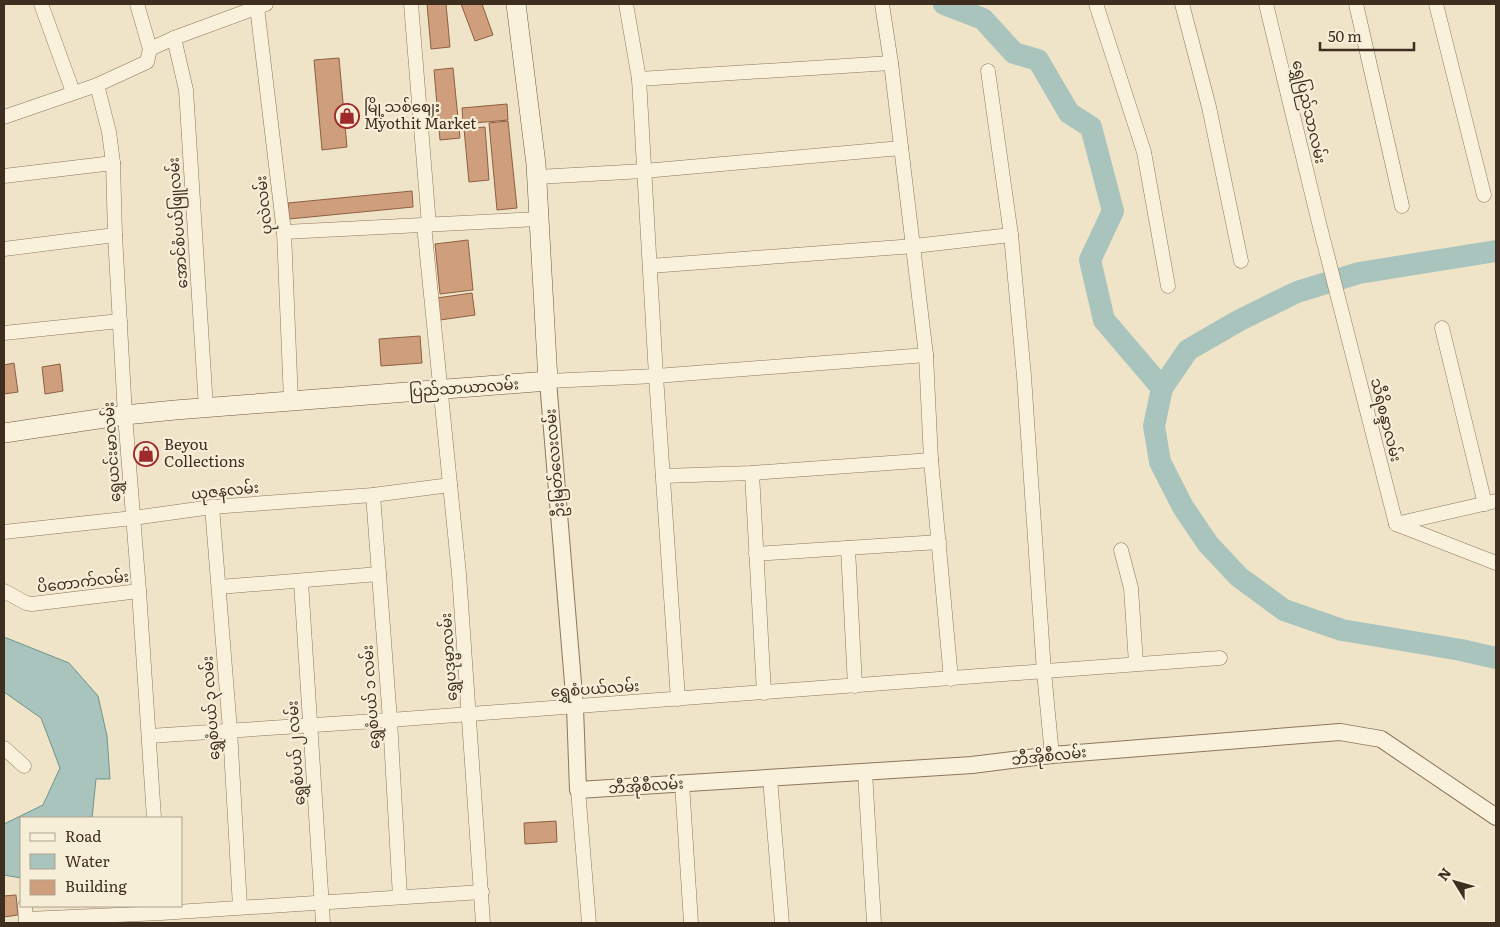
<svg xmlns="http://www.w3.org/2000/svg" width="1500" height="927" viewBox="0 0 1500 927" font-family="Literata,'Noto Sans Myanmar',serif">
	<rect width="100%" height="100%" fill="#f0e4c8"/>
	<polygon fill="#a9c4bc" stroke="#6f938a" points="4,637 69,663 98,696 107,736 110,779 96,779 92,818 21,818 21,878 4,875 4,824 43,805 60,768 41,718 4,692"/>
	<g fill="none" stroke-linecap="round" stroke-linejoin="round">
		<g stroke="#a9c4bc" stroke-width="22">
			<polyline points="944,4 983,19 1014,53 1038,60 1069,113 1091,127 1113,211 1090,260 1104,320 1162,388"/>
			<polyline points="1496,251 1359,273 1297,292 1240,320 1188,350 1162,388 1154,426 1160,462 1183,507 1208,544 1239,577 1284,610 1342,630 1461,650 1496,658"/>
		</g>
	</g>
	<g fill="#cf9f7d" stroke="#8d5f41">
		<polygon points="427,4 446,4 450,47 431,49"/>
		<polygon points="461,4 482,4 493,35 475,41"/>
		<polygon points="339,58 347,147 322,150 314,60"/>
		<polygon points="453,68 460,138 440,140 434,70"/>
		<polygon points="507,104 508,120 463,124 462,108"/>
		<polygon points="508,121 517,208 497,210 489,123"/>
		<polygon points="485,127 489,180 469,182 464,129"/>
		<polygon points="412,191 413,207 289,219 288,203"/>
		<polygon points="468,240 473,290 440,294 435,244"/>
		<polygon points="472,293 475,315 440,320 437,298"/>
		<polygon points="420,336 422,363 381,366 379,339"/>
		<polygon points="14,363 18,392 4,394 4,365"/>
		<polygon points="60,364 63,391 45,394 42,367"/>
		<polygon points="556,821 557,842 525,844 524,823"/>
		<polygon points="16,895 18,915 4,917 4,896"/>
	</g>
	<g fill="none" stroke-linecap="round" stroke-linejoin="round">
		<defs>
			<g id="minor">
				<polyline points="41,4 73,92"/>
				<polyline points="137,4 150,49"/>
				<polyline points="411,4 429,225"/>
				<polyline points="626,4 639,79 656,376 678,699"/>
				<polyline points="882,4 891,63 926,355 931,460 951,679"/>
				<polyline points="1096,4 1144,152 1168,286"/>
				<polyline points="1182,4 1209,107 1241,261"/>
				<polyline points="1266,4 1320,227 1396,524"/>
				<polyline points="1356,4 1402,206"/>
				<polyline points="1436,4 1484,195"/>
				<polyline points="257,7 284,232 291,401"/>
				<polyline points="174,38 186,90 206,408"/>
				<polyline points="150,49 174,38 266,4"/>
				<polyline points="639,79 891,63"/>
				<polyline points="97,85 109,132 113,163 115,235 125,415 139,591 154,818"/>
				<polyline points="4,117 97,85 147,62 150,49"/>
				<polyline points="4,176 113,163"/>
				<polyline points="537,177 644,171 901,148"/>
				<polyline points="424,225 459,574 483,923"/>
				<polyline points="284,232 539,219"/>
				<polyline points="1011,235 1024,376 1044,672 1052,755"/>
				<polyline points="4,249 115,235"/>
				<polyline points="650,266 914,246 1011,235 988,71"/>
				<polyline points="1442,328 1485,504"/>
				<polyline points="4,333 120,321"/>
				<polyline points="548,381 656,376 926,355"/>
				<polyline points="752,473 764,693"/>
				<polyline points="663,476 752,473 931,460"/>
				<polyline points="373,495 390,720 400,897"/>
				<polyline points="212,507 230,730 240,907"/>
				<polyline points="1396,524 1496,563"/>
				<polyline points="1396,524 1496,501"/>
				<polyline points="4,532 133,518 212,507 373,495 450,485"/>
				<polyline points="848,548 855,686"/>
				<polyline points="1121,550 1131,588 1136,664"/>
				<polyline points="756,554 939,542"/>
				<polyline points="301,582 323,923"/>
				<polyline points="219,587 379,574"/>
				<polyline points="4,591 26,603 32,604 139,591"/>
				<polyline points="149,736 390,720 1220,658"/>
				<polyline points="4,748 24,766"/>
				<polyline points="865,772 874,923"/>
				<polyline points="770,778 782,923"/>
				<polyline points="682,783 691,923"/>
				<polyline points="578,790 589,923"/>
				<polyline points="25,906 26,923"/>
				<polyline points="27,919 161,913 482,892"/>
			</g>
			<polyline id="tertiary" points="548,381 575,707 578,790 972,765 1052,755 1340,732 1381,739 1496,817"/>
			<polyline id="secondary" points="4,433 125,415 175,410 548,381 536,164 516,4"/>
		</defs>
		<use href="#minor" stroke="#8d765c" stroke-width="15"/>
		<use href="#tertiary" stroke="#8d765c" stroke-width="18"/>
		<use href="#secondary" stroke="#6f573f" stroke-width="20"/>
		<use href="#minor" stroke="#faf1dc" stroke-width="14"/>
		<use href="#tertiary" stroke="#faf1dc" stroke-width="16"/>
		<use href="#secondary" stroke="#faf1dc" stroke-width="19"/>
	</g>
	<defs>
		<symbol id="shop-ring" viewBox="-11 -11 22 22"><circle r="9.5" fill="#f7eed8" stroke="#9e2a2b" stroke-width="1.5"/><path d="M-5-2.5h2.3a2.7 3.5 0 0 1 5.4 0H5L5.5 6h-11ZM-1.5-2.5h3a1.5 2.3 0 0 0-3 0Z" fill="#9e2a2b"/></symbol>
	</defs>
	<g fill-rule="evenodd">
		<use href="#shop-ring" x="333" y="102" width="28" height="28"/>
		<use href="#shop-ring" x="132" y="440" width="28" height="28"/>
	</g>
	<g text-anchor="middle" stroke-width="4.5" stroke-linejoin="round" paint-order="stroke">
		<g font-size="15" fill="#3d2e20" stroke="#f7eed8" text-anchor="start">
			<text x="364" y="112">မြို့သစ်စျေး<tspan x="364" dy="17">Myothit Market</tspan></text>
			<text x="164" y="450">Beyou<tspan x="164" dy="17">Collections</tspan></text>
		</g>
		<g font-size="15" fill="#3d2e20" stroke="#f7eed8">
			<text transform="translate(1309 112) rotate(77)" y="5">ရွှေပြည်သာလမ်း</text>
			<text transform="translate(264 205) rotate(-96)" y="5">ပုလဲလမ်း</text>
			<text transform="translate(178 223) rotate(-94)" y="5">အောင်စံပယ်ဖြူလမ်း</text>
			<text transform="translate(464 388) rotate(-4)" y="5">ပြည်သာယာလမ်း</text>
			<text transform="translate(1386 420) rotate(76)" y="5">သီရိစန္ဒာလမ်း</text>
			<text transform="translate(112 452) rotate(-94)" y="5">ရွှေယင်းမာလမ်း</text>
			<text transform="translate(555 463) rotate(-95)" y="5">ဦးမြတ်လေးလမ်း</text>
			<text transform="translate(225 491) rotate(-6)" y="5">ယုဇနလမ်း</text>
			<text transform="translate(83 582) rotate(-7)" y="5">ပိတောက်လမ်း</text>
			<text transform="translate(449 657) rotate(-94)" y="5">ရွှေပဒုမ္မာလမ်း</text>
			<text transform="translate(595 689) rotate(-4)" y="5">ရွှေစံပယ်လမ်း</text>
			<text transform="translate(371 697) rotate(-94)" y="5">ရွှေစံပယ် ၁ လမ်း</text>
			<text transform="translate(211 708) rotate(-94)" y="5">ရွှေစံပယ် ၃ လမ်း</text>
			<text transform="translate(296 753) rotate(-94)" y="5">ရွှေစံပယ် ၂ လမ်း</text>
			<text transform="translate(1049 756) rotate(-6)" y="5">ဘီအိုစီလမ်း</text>
			<text transform="translate(646 786) rotate(-4)" y="5">ဘီအိုစီလမ်း</text>
		</g>
	</g>
	<rect width="1500" height="927" fill="none" stroke="#3d2e20" stroke-width="10"/>
	<rect x="20" y="817" width="162" height="90" fill="#f7eed8" stroke="#ada18e"/>
	<rect x="30" y="833" width="25" height="8" fill="#faf1dc" stroke="#ada18e"/>
	<text x="65" y="842" font-size="15" fill="#3d2e20">Road</text>
	<rect x="30" y="854" width="25" height="15" fill="#a9c4bc" stroke="#ada18e"/>
	<text x="65" y="867" font-size="15" fill="#3d2e20">Water</text>
	<rect x="30" y="880" width="25" height="15" fill="#cf9f7d" stroke="#ada18e"/>
	<text x="65" y="892" font-size="15" fill="#3d2e20">Building</text>
	<g transform="translate(1455 882) rotate(307)" stroke="#f7eed8" stroke-width="4" paint-order="stroke">
	<path d="M0-4L9 19L0 12L-9 19Z" fill="#3d2e20"/>
	<text y="-8" font-size="14" font-weight="bold" text-anchor="middle" fill="#3d2e20">N</text>
	</g>
	<path d="M1320 42v8h94v-8" fill="none" stroke="#3d2e20" stroke-width="2.5"/>
	<text x="1328" y="42" font-size="15" fill="#3d2e20" stroke="#f7eed8" stroke-width="4" paint-order="stroke">50 m</text>
</svg>
